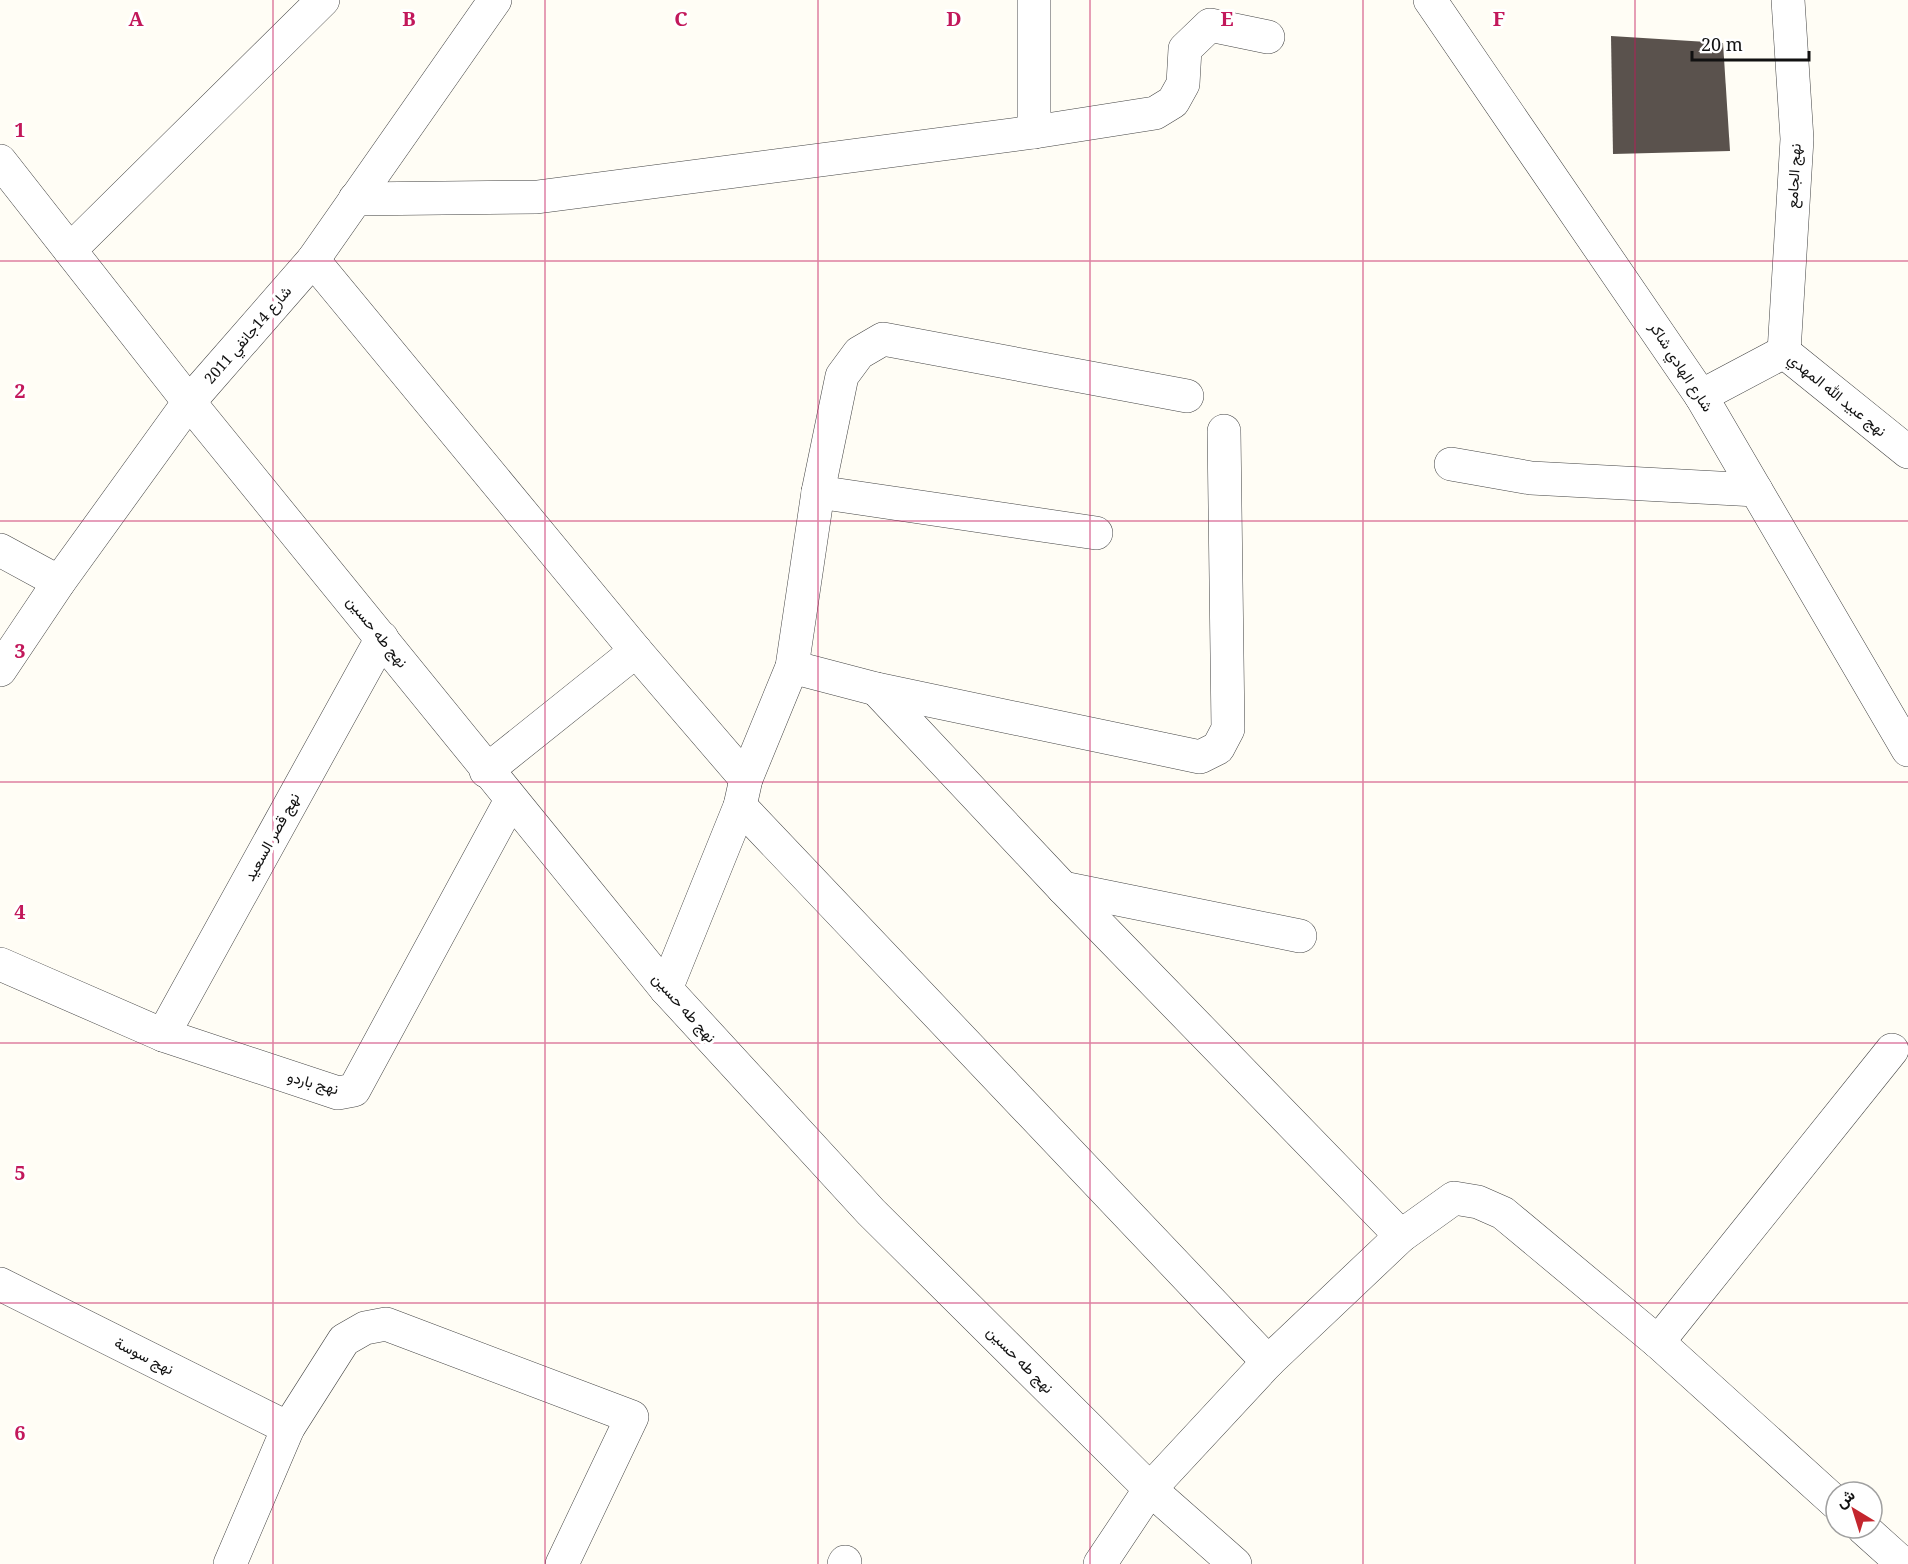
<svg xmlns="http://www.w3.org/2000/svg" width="1908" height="1564" viewBox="0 0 1908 1564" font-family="'Noto Serif',Vazirmatn,serif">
	<rect width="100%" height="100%" fill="#fffdf5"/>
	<polygon fill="#5a524d" points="1611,36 1723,43 1730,151 1613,154"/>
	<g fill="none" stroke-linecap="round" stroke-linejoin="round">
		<defs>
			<g id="minor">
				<polyline points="1034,0 1034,132"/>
				<polyline points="1430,0 1701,396 1908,750"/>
				<polyline points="0,161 189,402 666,989 871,1212 1150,1489 1235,1564"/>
				<polyline points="355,199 537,197 1034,132 1155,113 1173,102 1183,84 1185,49 1210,25 1268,37"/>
				<polyline points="70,250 323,0"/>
				<polyline points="313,260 636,651 746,779"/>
				<polyline points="1784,352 1797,139 1788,0"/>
				<polyline points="1701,396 1784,352 1908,452"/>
				<polyline points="1451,464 1531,478 1756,490"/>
				<polyline points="818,492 1096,533"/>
				<polyline points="0,550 59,582"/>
				<polyline points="792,667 876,689 1200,757 1218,748 1228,729 1224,431"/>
				<polyline points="0,670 59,582 189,402 313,260 495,0"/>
				<polyline points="876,689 1063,888 1401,1236"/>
				<polyline points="486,771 636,651"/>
				<polyline points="740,806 1268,1362"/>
				<polyline points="1063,888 1300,936"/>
				<polyline points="0,964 163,1035 338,1093 354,1090 511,800"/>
				<polyline points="666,989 740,806 746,779 792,667 818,492 842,376 859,353 883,339 1187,396"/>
				<polyline points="163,1035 382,638"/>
				<polyline points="0,1284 288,1428"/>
				<polyline points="1658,1342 1892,1050"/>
				<polyline points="1863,1528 1903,1564"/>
				<polyline points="230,1564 288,1428 344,1340 365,1328 386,1324 632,1417 562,1564"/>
				<polyline points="844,1564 845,1562"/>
				<polyline points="1100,1564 1150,1489 1268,1362 1401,1236 1454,1198 1478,1202 1503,1213 1658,1342 1836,1503"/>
			</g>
		</defs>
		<use href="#minor" stroke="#444" stroke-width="34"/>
		<use href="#minor" stroke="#fff" stroke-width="33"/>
	</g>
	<path fill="none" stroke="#c2185b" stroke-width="1.5" stroke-opacity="0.55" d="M273 0V1564M545 0V1564M818 0V1564M1090 0V1564M1363 0V1564M1635 0V1564M0 261H1908M0 521H1908M0 782H1908M0 1043H1908M0 1303H1908"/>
	<g text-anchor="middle" stroke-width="6" stroke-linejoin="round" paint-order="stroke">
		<g font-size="15" fill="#111" stroke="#fff">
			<text transform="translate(1794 176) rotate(-87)" y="5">نهج الجامع</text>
			<text transform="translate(248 335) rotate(-49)" y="5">شارع 14جانفي 2011</text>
			<text transform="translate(1681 367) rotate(57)" y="5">شارع الهادي شاكر</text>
			<text transform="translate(1837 395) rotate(39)" y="5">نهج عبيد الله المهدي</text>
			<text transform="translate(377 632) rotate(51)" y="5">نهج طه حسين</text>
			<text transform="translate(272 837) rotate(-61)" y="5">نهج قصر السعيد</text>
			<text transform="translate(684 1008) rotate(48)" y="5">نهج طه حسين</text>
			<text transform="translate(313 1083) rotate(15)" y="5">نهج باردو</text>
			<text transform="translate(144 1356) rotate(27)" y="5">نهج سوسة</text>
			<text transform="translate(1020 1360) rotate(45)" y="5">نهج طه حسين</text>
		</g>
	</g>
	<g font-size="20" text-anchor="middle" font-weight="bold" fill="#c2185b" stroke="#fff" stroke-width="6" stroke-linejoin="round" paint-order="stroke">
		<text x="136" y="26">A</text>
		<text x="409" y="26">B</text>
		<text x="681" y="26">C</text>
		<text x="954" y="26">D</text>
		<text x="1227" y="26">E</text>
		<text x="1499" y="26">F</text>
		<text x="20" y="137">1</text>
		<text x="20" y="398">2</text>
		<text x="20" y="658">3</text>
		<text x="20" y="919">4</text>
		<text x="20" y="1180">5</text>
		<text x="20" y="1440">6</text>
	</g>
	<g transform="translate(1854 1510) rotate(322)"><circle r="28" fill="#ffffff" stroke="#a0a0a0" stroke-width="1.5"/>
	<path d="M0-4.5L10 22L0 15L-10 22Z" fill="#c4262e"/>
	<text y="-9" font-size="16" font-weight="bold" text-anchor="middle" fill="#111111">ش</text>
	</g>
	<path d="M1692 51v9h117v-9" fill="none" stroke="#111111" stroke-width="3"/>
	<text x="1701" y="51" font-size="18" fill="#111111" stroke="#ffffff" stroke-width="4.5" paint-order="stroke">20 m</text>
</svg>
